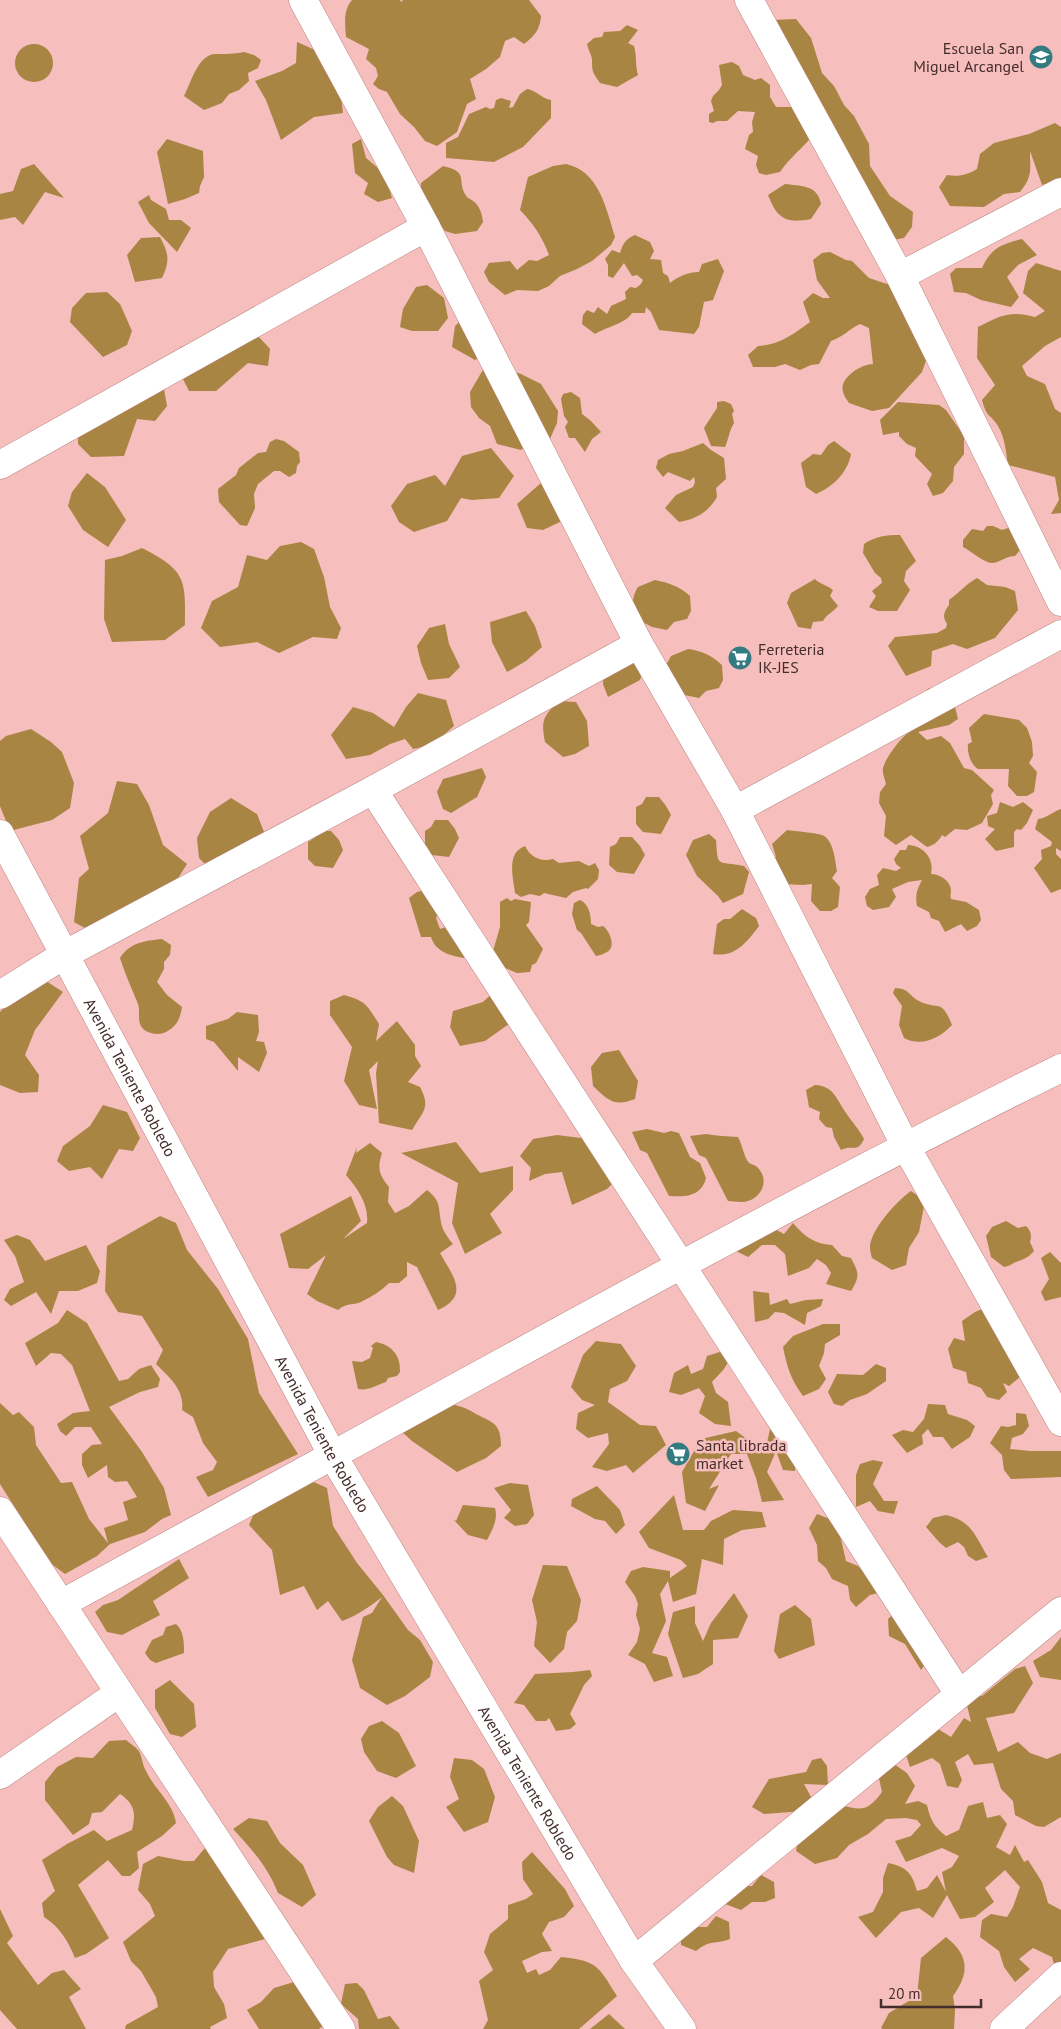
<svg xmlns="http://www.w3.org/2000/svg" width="1061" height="2029" viewBox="0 0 1061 2029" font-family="'PT Sans',sans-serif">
	<rect width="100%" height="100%" fill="#f6bebc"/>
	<g fill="#a88542">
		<path d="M352 0H400L401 2 403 0H529L541 16C540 29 535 36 524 44L514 37 505 41 500 57 486 69 470 79 476 99 467 104 457 132 437 146 425 141 414 127 400 114 387 92 379 89 373 84 378 76 376 68 366 59 369 49 346 37C345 24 343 10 352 0Z"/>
		<polygon points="796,19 811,38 822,73 834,86 844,105 854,116 869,144 870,166 890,196 913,212 912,227 904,238 888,241 773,20"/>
		<path d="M627 25 638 30 628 43 634 46C637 56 635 65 638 75L617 87 600 83C593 72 592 73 592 60 592 56 588 49 587 44L594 38 602 37 604 32 620 31Z"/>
		<polygon points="297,42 324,54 339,80 343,113 314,117 281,140 266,100 255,81 282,71 296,63"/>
		<circle cx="34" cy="63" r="19"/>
		<path d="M244 52 254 55 261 60 258 68 248 73 249 81 239 90 229 94 222 103 204 110 184 96C191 83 198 54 216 54 227 54 233 54 244 52Z"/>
		<path d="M732 62 739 66 743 75 755 80 761 78 770 85V97L776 107H792L814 134C803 148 791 156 780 172L766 175 759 173 756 165 758 156 745 149 749 135 753 132 752 122 755 112 738 111 727 121H717L713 123 709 122V114L714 111 711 101 713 96 719 90 722 85 719 65Z"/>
		<path d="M527 89C536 90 542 99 551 100V118L523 147 494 162 446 158V143L458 137 469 114 486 107 490 109 494 108 496 100 501 98 511 101 509 108 513 107 520 94Z"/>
		<path d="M1055 123 1061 127V180L1042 185 1030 151C1030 170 1033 176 1020 192L1004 194 984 207 950 206 939 187 947 175C959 177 967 175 977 169L980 154 994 143 1029 134Z"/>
		<polygon points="167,139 203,151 204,177 200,186 199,193 185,199 168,204 157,152"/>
		<polygon points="361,139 366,158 385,174 392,198 378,202 364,194 368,183 355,173 352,144"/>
		<polygon points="34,164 64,198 45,192 23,225 15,217 0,220 0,194 13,191 21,169"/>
		<path d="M566 164C599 171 606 208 615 237L611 245 592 261 577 269 560 276 549 286 538 291 517 290 505 295 489 282 484 272 489 263 510 261 517 270 529 260 537 261 549 255C543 238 533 223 520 210L528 177 553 166Z"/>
		<path d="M443 166C471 172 455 181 467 197 468 198 472 200 473 201 480 206 482 214 483 222L477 231 455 234 445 231 437 220 431 206 420 197 421 183Z"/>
		<path d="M785 184C801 186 818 185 821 204L811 219C785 224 777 218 768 195Z"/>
		<polygon points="149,195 151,200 166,209 169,220 181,220 191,228 177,252 149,223 138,202"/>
		<path d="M635 235 650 242 654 251 650 259 661 260 663 273 668 276 670 283C679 276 688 272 699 272L702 264 718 259 724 271 713 300 704 302 699 327 694 334 659 330 651 312 646 307 645 313H632C625 324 606 327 595 334L582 324 583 315 587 310 594 313 598 307 607 314 611 306 626 299 625 292 630 287 636 288 641 284 643 280 637 275 632 276 624 263 613 278 608 276V265L605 259 612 250 620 253C623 243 626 239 635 235Z"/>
		<path d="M160 237C169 254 170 261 162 278L135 282 127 255 141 238Z"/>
		<path d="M1022 239 1037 255 1018 265 1007 277 1019 297 1011 307 981 300 966 293 954 292 950 274 956 268H982C991 248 1002 244 1022 239Z"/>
		<path d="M830 252 846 260 852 261 869 278 890 285 927 358 922 372 889 408 872 411 849 403C847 400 844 396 843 392 839 378 861 364 873 364L869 328 860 324C849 329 843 337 831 341L819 364 811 365 800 370 785 364 775 367H753L748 355 758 346C780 345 793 334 810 322L803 302 813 293 823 298H830L817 280 813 260 822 253Z"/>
		<path d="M1036 263 1061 271V337L1045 346 1022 366 1027 376 1045 384 1055 409 1061 413V513L1051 514 1059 500 1055 477 1008 465C1006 452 1005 438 998 426 990 413 987 419 982 400L995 385 977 358 978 327C1000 316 1010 310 1035 317L1045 311 1023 293 1028 271Z"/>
		<polygon points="427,285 444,298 448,318 438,331 412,331 400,327 403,309 416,287"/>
		<polygon points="107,292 120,304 132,331 127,345 103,357 70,322 72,308 86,293"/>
		<polygon points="466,316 485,354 475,360 452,347 455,326"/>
		<path d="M231 320C248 324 258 336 270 349L268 366 248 363 216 391H189L181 375 185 363 180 347 200 342Z"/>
		<polygon points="496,366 521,374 541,384 558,411 557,423 549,441 526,446 521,450 497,444 490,426 479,418 471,407 470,392 484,368"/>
		<polygon points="151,374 164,389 167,406 155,421 137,419 124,456 91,457 78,444 78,423"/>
		<polygon points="571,392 580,398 582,414 591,421 601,432 592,439 585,452 575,438 569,438 565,427 568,422 564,416 561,399 563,394"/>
		<path d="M724 401 731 404 734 411 732 414 734 423C729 431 729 438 725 447L711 446 704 428 717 408V402Z"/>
		<polygon points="898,402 939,405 946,410 964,436 964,454 954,467 953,481 943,493 933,496 927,484 932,474 915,456 916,448 907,444 899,436 899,432 883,435 880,420"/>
		<polygon points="276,439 284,441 299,452 300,462 297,466 296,473 289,477 280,471 274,471 258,484 254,494 255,508 247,526 240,525 219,502 218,489 236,475 239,468 258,453 266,452 270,442"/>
		<path d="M834 441 851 454C848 472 833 487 816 494L806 487 801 463 813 454 821 455 828 445Z"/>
		<path d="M703 443 711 450 724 458 726 479 716 488 717 497C708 512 697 519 679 522L665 508 676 495 693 487 695 482 694 477 690 481 668 472 663 477 656 468 658 460 669 454 683 451Z"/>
		<polygon points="491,448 514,476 499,498 472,500 461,498 447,521 414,532 399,522 391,506 407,484 435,475 445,486 462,456"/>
		<polygon points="87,473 105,487 126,520 108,547 83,530 68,506 72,492"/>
		<polygon points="542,482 562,521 543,530 527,528 517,504"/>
		<path d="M987 526H993L1002 530 1011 527 1021 549 1015 556C1006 556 999 563 992 563 984 563 971 551 963 547V540L972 529 983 531Z"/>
		<path d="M900 535 916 561 906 571 904 581 910 590 897 611H878L869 607 876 596 872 591 882 583 881 578 875 573 863 553 864 544C876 536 886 535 900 535Z"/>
		<polygon points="301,542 314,549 324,577 330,607 341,628 337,639 313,637 279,653 257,642 220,647 201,628 212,601 238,587 247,555 267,560 280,546"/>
		<path d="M142 548C185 570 186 578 185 625L165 640 112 642 104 619 105 560 122 556Z"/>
		<path d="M977 578 987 585 1005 587 1015 591 1018 610 995 638 967 649 953 644 932 651 931 666 906 676 888 646 895 637 937 633 946 628 947 624C942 616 944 612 949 605V600C959 593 966 584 977 578Z"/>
		<path d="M815 579C818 583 827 585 833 590L830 596 838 606C833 612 827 614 823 621L813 622 811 629 798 627 787 603 791 593Z"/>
		<path d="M655 580C669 583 679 586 690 596L691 611 687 619 674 622 667 630 652 627 637 619C632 607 631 598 638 587Z"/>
		<polygon points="526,611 535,626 542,647 526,661 507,672 492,642 490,622"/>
		<polygon points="445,624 449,644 460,667 449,678 428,680 421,663 417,646 429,628"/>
		<path d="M688 649C702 651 711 655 722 665L723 680 719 688 706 691 699 698 684 695 665 667 671 656Z"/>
		<polygon points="633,658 642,674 640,680 608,697 603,684 604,670"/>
		<path d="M929 688 932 693 954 703 958 719 949 725 918 732 927 740 941 736 950 743 964 768 972 770 994 790 991 795 993 804 982 823 967 830 955 829 945 837 942 835C938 842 934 845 927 847L911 835 896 845 884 836 886 816 879 803 880 792 886 784C885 779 882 773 883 768 886 757 905 731 915 729L911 722 919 697Z"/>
		<polygon points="418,693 446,700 454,726 432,745 413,749 405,739 390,744 370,755 346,759 331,735 353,707 373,713 394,727 406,707"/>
		<path d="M558 701 576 702 587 721 589 746 575 754 563 757 545 742C541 719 543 718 558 701Z"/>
		<path d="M984 714 1019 720 1027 728 1032 742 1033 756 1029 763 1037 772 1034 792 1027 796H1017L1008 786 1009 769H978C970 764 967 752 968 744L972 742 969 728Z"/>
		<polygon points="31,729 51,742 62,752 74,783 70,808 52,820 10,831 0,806 0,741 6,736"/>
		<polygon points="482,768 486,777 477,797 451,813 443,809 437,792 443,779"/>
		<polygon points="117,781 137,784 149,805 163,845 187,864 175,883 101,937 74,922 79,878 89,869 80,836 108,813"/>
		<polygon points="646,797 659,797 666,806 671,815 661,834 643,832 636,824 636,807 642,804"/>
		<polygon points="231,798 257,814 266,837 216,875 199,858 197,838 210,812"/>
		<polygon points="1000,802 1013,807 1023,802 1033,810 1027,823 1021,830 1017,829 1014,832 1014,847 996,851 985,839 995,829 988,826 987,816 997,813"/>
		<path d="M1061 809V851L1056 848V854L1061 859V889L1051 893 1034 868 1042 859 1041 850 1051 846 1052 842 1035 829 1038 819C1047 818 1052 812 1061 809Z"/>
		<polygon points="435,820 448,820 455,829 459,838 449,857 432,855 425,848 425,831 431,827"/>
		<path d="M787 830C794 831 817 833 822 835 834 840 835 861 837 871L832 878 840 887 838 907 831 911H820L811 901 812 884 803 885 782 884 771 859 776 857 772 844Z"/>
		<polygon points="318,831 331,831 339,840 343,850 333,868 315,866 308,859 308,842 314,838"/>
		<path d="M709 834 716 840C718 870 717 860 744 866L749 872 743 894 723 903 718 896 697 876 686 855 693 840Z"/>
		<polygon points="620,837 632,837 640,846 645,855 634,874 617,872 609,865 610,847 616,844"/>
		<path d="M908 845C923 845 935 859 931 874 939 874 950 880 951 890 951 893 950 896 951 899L966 902 979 910 981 920 977 926 967 931 961 924 945 932 939 921 931 918 929 912 917 906C915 894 917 890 922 880L908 882 892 889 896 897 889 907 873 910 867 906 865 897 870 889 879 885 877 875 883 868 896 871 901 868 896 864 894 859 900 850H906Z"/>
		<path d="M525 846C531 858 541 862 553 859L559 863 579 861 589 866 595 863 599 870 598 879 588 889 586 888 573 892 566 898 544 893 540 896 530 894 521 897 515 893C513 877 506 853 525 846Z"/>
		<path d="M426 890 440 910 436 918 440 929 463 921 475 947 464 958C450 956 435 951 431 937H421L409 898 417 892Z"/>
		<polygon points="507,898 511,901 515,899 531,902 529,922 526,925 543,949 536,963 532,965 530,972 517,973 496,964 493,951 500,927 500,902"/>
		<path d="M580 900C589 904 591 915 591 924L598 927 603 926C609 930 617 947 607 952 604 954 600 955 596 956L581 933 577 930 572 914 574 903Z"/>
		<path d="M742 909 756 918 759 926C747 942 735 958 713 954L717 924 724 919H730Z"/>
		<path d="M162 939 171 945 170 955 164 962V969L157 982 167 995 182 1007C180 1019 177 1026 166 1032 158 1036 144 1034 140 1024 138 1018 140 1010 138 1004 132 989 125 974 120 958 130 942 145 941 162 939Z"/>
		<polygon points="43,979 63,992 35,1030 25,1055 39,1075 38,1092 20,1093 0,1085 0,1012 26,985"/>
		<polygon points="500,986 523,1014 485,1041 460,1046 450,1027 453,1011 483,1002"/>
		<path d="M895 988C910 989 908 995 919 1001 938 1011 941 997 952 1025 939 1039 921 1047 904 1038L899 1025 902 1006 893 993Z"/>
		<path d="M344 995C366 1001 367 1005 379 1024L376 1041 397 1021 415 1045V1056L421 1066 408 1082 420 1087C431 1108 423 1111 412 1130L379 1123 376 1073 378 1061 369 1070 377 1109 359 1105 344 1081 352 1047 330 1015V1001Z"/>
		<polygon points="237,1012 258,1015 259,1032 256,1041 264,1042 267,1053 259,1072 238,1057 238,1071 214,1042 206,1039 206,1026 228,1019"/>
		<path d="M619 1050 638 1081 635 1099C614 1107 609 1101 593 1086L591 1067 602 1053Z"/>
		<path d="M815 1085C834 1086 837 1100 846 1113 852 1122 859 1129 864 1139 857 1154 853 1144 841 1150L834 1137 832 1128 826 1127 819 1119 820 1112 809 1107 806 1090Z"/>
		<polygon points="103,1105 127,1112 140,1138 133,1151 119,1149 102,1179 90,1167 69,1171 57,1161 63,1146 90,1126"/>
		<path d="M647 1129 664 1133 671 1131 679 1133 690 1157 700 1163 706 1178C701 1197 685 1197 669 1196L647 1153 640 1150 632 1132Z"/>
		<path d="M706 1134C717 1136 727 1136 738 1137 742 1144 744 1157 749 1163 751 1164 754 1165 756 1166 770 1178 763 1196 748 1201 742 1203 734 1201 728 1201L706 1158 699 1155 690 1136Z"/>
		<polygon points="557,1135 589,1139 615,1181 607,1189 572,1205 562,1172 545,1174 529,1181 531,1168 520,1156 533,1139"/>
		<polygon points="456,1142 480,1173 513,1166 513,1190 490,1214 502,1233 465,1254 452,1223 458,1183 401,1153"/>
		<path d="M370 1143 382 1153C377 1168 379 1175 389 1187L388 1202 395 1213 409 1206 427 1190C441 1201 438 1206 441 1222 442 1230 448 1238 453 1244L440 1253C452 1275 471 1295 438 1310L417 1267 407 1262V1276L399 1283H389C381 1291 371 1297 361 1302 351 1306 348 1302 338 1310L317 1301 307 1294 326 1255 308 1269 289 1268 280 1234 351 1196 361 1221 343 1239 367 1223C369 1204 357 1188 346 1175L357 1147 356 1153Z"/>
		<path d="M911 1191 925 1201 919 1232 909 1248 906 1265 892 1270 872 1258C871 1255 870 1250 870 1246 872 1228 897 1201 911 1191Z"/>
		<path d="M160 1216 176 1223 187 1250 218 1289 248 1339 259 1393 298 1454 208 1497 196 1477 213 1470 217 1462 203 1443 193 1417 182 1410C185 1390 169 1377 156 1364L163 1350 142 1316 118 1312 105 1291 107 1246Z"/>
		<path d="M1006 1221 1018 1228 1026 1226C1031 1231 1032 1235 1030 1242L1034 1251C1028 1258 1024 1259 1016 1262 1011 1264 1010 1266 1004 1267L991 1257 986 1236 992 1227Z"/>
		<path d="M793 1223C804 1236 814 1244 832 1245L842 1256 851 1258C859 1273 860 1276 851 1291L826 1284 831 1273 826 1265 817 1259 809 1268 788 1276 785 1254 775 1245H762L748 1257 736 1251 773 1228 784 1234Z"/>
		<polygon points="17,1235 30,1240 45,1261 86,1245 100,1271 97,1283 78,1291 59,1291 51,1314 36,1292 11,1306 4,1300 10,1289 24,1282 15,1256 4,1240"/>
		<polygon points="1050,1252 1061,1263 1061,1297 1045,1301 1041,1292 1049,1279 1041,1258"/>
		<polygon points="753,1291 769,1293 770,1305 787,1299 790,1304 806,1300 823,1299 821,1306 807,1313 805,1325 784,1313 775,1312 768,1319 755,1322"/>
		<polygon points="992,1305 1025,1363 1020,1377 1009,1386 1003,1383 1007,1392 999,1400 987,1397 981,1388 968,1383 966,1372 953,1368 948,1349 954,1338 965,1341 962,1321 975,1312"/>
		<polygon points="67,1310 87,1323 119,1381 128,1379 139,1369 151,1365 160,1379 158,1387 140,1392 109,1407 142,1452 164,1488 171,1515 162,1519 145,1532 110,1544 97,1556 65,1574 49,1562 0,1484 0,1403 13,1415 19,1412 34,1427 36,1445 61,1483 72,1482 89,1519 108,1543 104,1528 128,1520 123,1502 137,1497 127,1481 115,1482 108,1477 107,1465 88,1478 82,1465 82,1454 92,1445 102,1444 91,1427 75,1427 66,1436 60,1431 57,1424 73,1413 90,1411 72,1365 61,1354 51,1353 36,1366 25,1343 58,1323"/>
		<path d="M823 1324H840V1335L825 1344 824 1353 819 1366 826 1379 819 1389 803 1396C791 1380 787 1367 783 1347L793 1336Z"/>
		<polygon points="596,1341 621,1344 636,1366 627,1381 610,1389 608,1402 640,1425 656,1426 666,1445 633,1473 626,1465 607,1471 592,1467 609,1444 608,1433 588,1438 576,1429 578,1413 595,1405 582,1400 571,1387 583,1355"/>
		<path d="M376 1342C392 1345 401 1356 400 1372L397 1376 388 1378 386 1382C376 1385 369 1391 358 1389L352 1361 362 1362 370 1358 373 1348 371 1346Z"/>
		<polygon points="723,1351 728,1362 724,1369 712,1382 716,1393 728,1402 731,1426 715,1424 699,1413 705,1396 699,1388 681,1395 669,1392 674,1373 688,1365 691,1374 703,1369 707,1356"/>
		<polygon points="876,1364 886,1368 886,1381 867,1394 850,1400 842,1406 834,1404 828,1392 837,1374 863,1375"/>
		<path d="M450 1404C460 1406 467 1408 476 1414 493 1423 501 1423 501 1446L486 1458 457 1472 412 1441 401 1431Z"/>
		<polygon points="928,1404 945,1405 948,1414 967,1420 975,1426 970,1437 952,1449 943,1437 933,1437 928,1429 922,1435 923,1444 907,1453 892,1435 903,1430 913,1432 924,1419"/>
		<polygon points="1016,1413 1026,1414 1029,1426 1023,1434 1012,1438 1010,1449 1030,1451 1061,1451 1061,1477 1011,1479 1004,1470 1002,1455 990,1443 1001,1426 1008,1427 1016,1425"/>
		<polygon points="781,1419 796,1443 795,1471 783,1470 776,1451 767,1472 784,1500 762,1502 756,1478 747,1454 731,1454 709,1489 719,1485 705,1511 686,1503 682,1472 701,1439 736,1431 765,1452 770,1429"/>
		<polygon points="873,1460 883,1462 873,1484 884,1501 898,1501 894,1514 878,1511 870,1501 856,1507 856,1475 860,1464"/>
		<path d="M305 1478 327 1488 333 1526 357 1563 383 1595 408 1630 420 1640 433 1662 430 1677 405 1696 387 1705 360 1688 352 1660 363 1617 372 1613 382 1597C369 1607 358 1615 342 1621L328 1601 317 1610 304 1586 280 1595 272 1550 249 1525 258 1504Z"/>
		<polygon points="510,1483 528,1485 534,1515 527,1524 515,1526 504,1518 511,1510 494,1488"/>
		<polygon points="597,1486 620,1510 625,1525 616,1534 605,1521 595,1519 571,1506 572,1499"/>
		<polygon points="674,1495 683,1530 704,1530 711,1521 733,1510 762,1512 766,1527 742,1530 724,1539 723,1565 702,1559 696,1594 673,1602 668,1581 660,1594 666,1621 652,1653 667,1657 673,1676 654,1682 645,1664 628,1655 637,1642 640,1629 636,1615 638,1604 635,1596 625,1582 631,1571 643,1567 670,1571 670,1578 687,1566 681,1560 649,1548 639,1532"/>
		<path d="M463 1505 495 1508C498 1520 493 1528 487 1540L468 1535 453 1519 456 1521Z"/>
		<polygon points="817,1514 837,1522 846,1561 858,1566 883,1592 870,1595 856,1607 850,1600 848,1586 832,1579 826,1568 818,1561 817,1545 809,1528"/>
		<path d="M946 1515C972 1521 975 1536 988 1557L976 1561 968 1556 964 1547 958 1542 946 1548 939 1542 926 1527 933 1518Z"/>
		<polygon points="179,1559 189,1578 153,1601 160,1615 122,1635 107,1632 95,1612 103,1605 118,1600"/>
		<polygon points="543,1565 567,1566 581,1600 577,1621 567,1632 564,1649 550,1663 534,1646 537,1622 532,1600"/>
		<polygon points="734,1593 748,1616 738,1638 713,1640 713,1664 698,1674 683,1678 668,1634 673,1612 695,1606 695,1623 703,1641 711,1623"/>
		<polygon points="795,1605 811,1619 815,1645 779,1659 774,1651 780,1614"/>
		<polygon points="902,1606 925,1627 935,1630 936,1649 921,1670 905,1644 889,1636 888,1619"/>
		<path d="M176 1624C184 1631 184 1643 184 1653L156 1663 150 1660 145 1653 152 1640 163 1635 166 1627Z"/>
		<polygon points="1061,1637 1061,1680 1040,1677 1033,1661 1051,1650"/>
		<polygon points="1025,1666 1033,1683 1014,1713 986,1718 998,1752 1018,1742 1030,1753 1047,1759 1061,1753 1061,1817 1044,1827 1036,1826 1015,1815 1013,1801 1001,1789 993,1763 974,1765 968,1754 955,1762 962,1780 958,1788 947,1786 940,1764 932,1758 910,1767 906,1755 922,1744 921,1738 938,1729 951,1737 964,1718 971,1722 965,1697 982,1696 1015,1669"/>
		<polygon points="590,1670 592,1676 584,1685 570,1714 576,1724 570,1729 556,1731 549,1718 546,1721 536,1721 524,1705 514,1703 535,1674 573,1672"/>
		<polygon points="170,1680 194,1704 196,1727 182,1737 170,1734 155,1708 155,1690"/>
		<polygon points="382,1721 399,1733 416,1766 396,1778 377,1771 364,1752 361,1739 369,1726"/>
		<path d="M126 1740C130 1743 135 1747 138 1750 142 1755 142 1763 145 1769 153 1788 173 1802 176 1823L162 1836 137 1852 139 1868 130 1876H122L108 1860 78 1885 109 1938 86 1954 75 1958C68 1941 60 1927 44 1917L42 1903 55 1891 42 1860 67 1844 94 1830 107 1841 132 1830C136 1814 135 1804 120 1794L102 1812 92 1813 89 1824 73 1835 45 1800V1782L57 1767 76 1757 93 1758 109 1741Z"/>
		<polygon points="454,1758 472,1760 484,1769 495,1797 488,1822 464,1832 446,1807 459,1799 450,1777"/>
		<polygon points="821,1758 827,1766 828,1785 804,1784 811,1797 804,1811 764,1814 752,1807 769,1779 806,1772 812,1760"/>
		<path d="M894 1764 907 1773 915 1786 905 1804 918 1801 927 1805C930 1819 934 1827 946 1836L959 1830 968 1806 983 1802 987 1818 1000 1815 1007 1824 996 1847 1010 1855 1015 1845 1024 1862 1028 1860 1042 1882 1048 1903 1061 1910V1982H1059L1052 1957 1033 1948 1019 1959 1030 1969 1015 1982 1004 1967 999 1951 980 1937 982 1920 991 1914 1007 1917 1013 1907 1020 1887 1005 1870 985 1888 994 1902 975 1917 960 1919 947 1895 933 1918 919 1908 901 1912 876 1938 858 1917 873 1912 883 1892V1878L888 1863C907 1867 912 1873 917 1891L927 1888 937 1875 946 1892 942 1872 952 1867 959 1856 942 1848 906 1862 895 1841 911 1836 921 1825 917 1820 906 1818 886 1819 868 1834 849 1845 837 1858 815 1864 796 1851 800 1830 841 1805C862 1811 868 1811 882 1792L878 1774Z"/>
		<polygon points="392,1796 403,1806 419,1841 414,1873 394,1865 387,1857 369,1821 378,1807"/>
		<path d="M249 1818 267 1821 280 1843 303 1865 316 1895 302 1907 278 1893C267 1865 252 1850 233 1829Z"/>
		<polygon points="205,1848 265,1929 265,1939 228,1949 213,1972 214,1987 224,2004 227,2018 210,2027 211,2029 125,2029 126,2025 158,2007 156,1997 141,1971 131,1961 123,1942 155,1916 150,1904 138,1890 143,1864 158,1856 184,1861 194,1861"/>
		<path d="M532 1852 565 1889 574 1906 564 1917 549 1922 542 1934 552 1951 542 1952 522 1961 527 1973 536 1969 539 1975 550 1970 561 1957C598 1961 598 1966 617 1996L579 2029H483L488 2020 479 1981 493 1970 484 1952 490 1934 508 1919V1905L526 1899 533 1894 523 1879 522 1862Z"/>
		<polygon points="761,1875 774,1882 775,1898 765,1902 752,1902 741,1910 725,1904 741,1886 752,1886"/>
		<polygon points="0,1909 13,1936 7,1943 38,1985 52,1973 64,1970 81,1989 69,1997 86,2029 17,2029 0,2010"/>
		<path d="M716 1916 729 1922 730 1939C714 1945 711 1939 696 1951L681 1945V1931L696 1927H707Z"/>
		<path d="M946 1937C969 1955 970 1973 953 1996L955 2010 954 2029H883L881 2028 889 2013 917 1996 921 1958Z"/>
		<polygon points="294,1982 324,2025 319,2029 259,2029 247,2010 261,2002 274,1988"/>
		<polygon points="357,1983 364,1990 378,2019 390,2016 400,2029 359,2029 358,2019 341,2004 345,1984"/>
		<polygon points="609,2014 625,2029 590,2029"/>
	</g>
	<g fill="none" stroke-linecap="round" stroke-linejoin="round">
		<defs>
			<g id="street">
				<polyline points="303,0 426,227 639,644 735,810 905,1145 1061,1422"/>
				<polyline points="749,0 900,276 1061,602"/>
				<polyline points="900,276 1061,192"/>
				<polyline points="0,465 426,227"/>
				<polyline points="373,790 959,1694"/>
				<polyline points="735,810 1061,634"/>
				<path id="s1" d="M0 834 333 1456 634 1961 682 2029"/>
				<polyline points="0,995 64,955 373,790 639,644"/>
				<polyline points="0,1511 341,2029"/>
				<path d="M61 1604C393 1424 722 1236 1061 1068"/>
				<polyline points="0,1775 119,1693"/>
				<polyline points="634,1961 1061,1611"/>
				<polyline points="1004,2029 1061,1976"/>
			</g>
		</defs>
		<use href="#street" stroke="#bc8886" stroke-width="29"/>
		<use href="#street" stroke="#fff" stroke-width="28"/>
	</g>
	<defs>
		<symbol id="university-disc" viewBox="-11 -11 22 22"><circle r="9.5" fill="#337b81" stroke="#f6bebc"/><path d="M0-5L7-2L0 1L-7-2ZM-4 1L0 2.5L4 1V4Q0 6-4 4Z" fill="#fff"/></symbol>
		<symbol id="supermarket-disc" viewBox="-11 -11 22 22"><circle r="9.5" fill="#337b81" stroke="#f6bebc"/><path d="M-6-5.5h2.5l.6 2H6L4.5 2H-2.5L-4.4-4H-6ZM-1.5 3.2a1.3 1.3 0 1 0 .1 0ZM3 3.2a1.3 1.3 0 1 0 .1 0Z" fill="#fff"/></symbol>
	</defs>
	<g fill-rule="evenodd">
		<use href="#university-disc" x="1027" y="43" width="28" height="28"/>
		<use href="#supermarket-disc" x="726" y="644" width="28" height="28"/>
		<use href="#supermarket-disc" x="664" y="1440" width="28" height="28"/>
	</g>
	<g text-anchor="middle" stroke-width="5" stroke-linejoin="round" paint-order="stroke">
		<g font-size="16" fill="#442e2d" stroke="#f6bebc" text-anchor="start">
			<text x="1024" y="54" text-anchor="end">Escuela San<tspan x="1024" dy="18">Miguel Arcangel</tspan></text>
			<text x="758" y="655">Ferreteria<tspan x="758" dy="18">IK-JES</tspan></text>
			<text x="696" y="1451">Santa librada<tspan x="696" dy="18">market</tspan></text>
		</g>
		<g font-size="16" fill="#442e2d" stroke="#f6bebc">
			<text dy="6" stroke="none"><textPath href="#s1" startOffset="276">Avenida Teniente Robledo</textPath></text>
			<text dy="6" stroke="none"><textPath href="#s1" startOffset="681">Avenida Teniente Robledo</textPath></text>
			<text dy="6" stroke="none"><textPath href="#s1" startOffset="1086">Avenida Teniente Robledo</textPath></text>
		</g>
	</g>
	<path d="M881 1999v8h100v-8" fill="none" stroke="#442e2d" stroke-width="2.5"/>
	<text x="888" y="1999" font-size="15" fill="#442e2d" stroke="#f6bebc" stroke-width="4" paint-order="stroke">20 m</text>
</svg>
